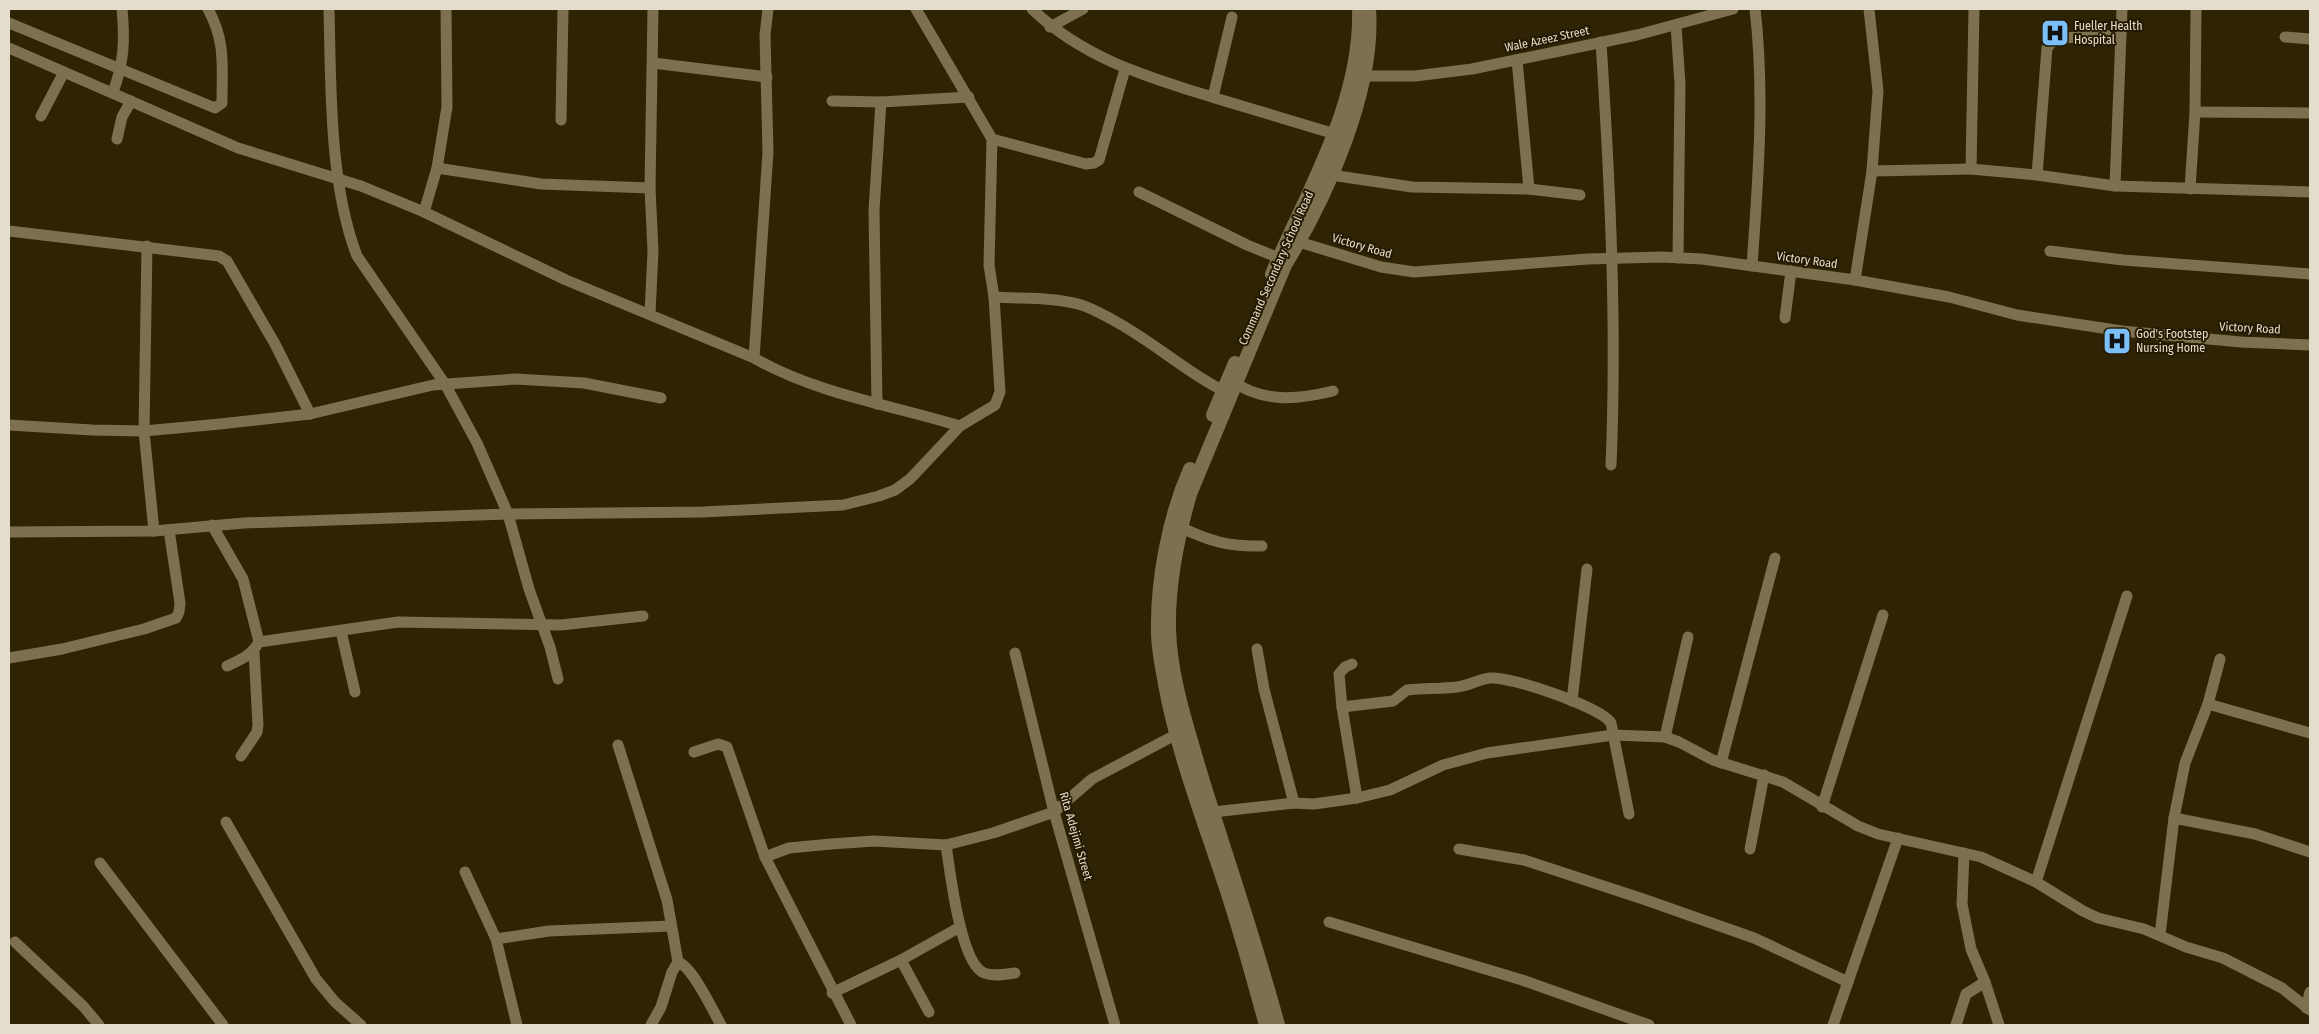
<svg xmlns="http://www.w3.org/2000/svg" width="2319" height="1034" viewBox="0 0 2319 1034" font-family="'Fira Sans Condensed',sans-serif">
	<rect width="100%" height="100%" fill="#2e2304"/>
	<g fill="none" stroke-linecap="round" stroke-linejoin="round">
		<g stroke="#7c704f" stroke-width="11">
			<path d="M329 9C331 87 329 183 357 256L445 384 477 443 508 514 529 589 550 647 558 679"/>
			<path d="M1032 9C1084 59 1148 77 1215 98 1255 110 1295 122 1335 134"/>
			<polyline points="1974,9 1971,169 2037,175 2115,186 2310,192"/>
			<path d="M9 23 215 108 222 103C222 66 226 42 208 9"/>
			<polyline points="1676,25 1680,84 1678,258"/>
			<polyline points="1050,27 1083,9"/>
			<polyline points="2285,37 2310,39"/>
			<path d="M1601 42C1610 183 1617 324 1611 465"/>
			<path d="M9 48 238 148 361 186 424 212 566 280 754 358C817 394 891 405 960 426L995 405 1000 392 994 297 989 265 992 139 916 9"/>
			<polyline points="653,63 767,77"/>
			<polyline points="1364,76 1415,76 1472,69 1637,35 1733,9"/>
			<path d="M113 92C124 63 125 40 122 9"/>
			<polyline points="1213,97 1232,17"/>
			<polyline points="832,101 881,102 969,97"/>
			<polyline points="2195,112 2310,113"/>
			<polyline points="41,116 64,72"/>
			<polyline points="561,120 563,9"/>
			<polyline points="117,139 122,117 131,101"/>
			<polyline points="992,139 1086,164 1094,163 1099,160 1125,69"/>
			<polyline points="437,168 541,184 650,188"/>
			<polyline points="1872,171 1971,169"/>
			<polyline points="1331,175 1412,187 1529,189 1517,60"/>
			<polyline points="2037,175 2047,48 2053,41 2061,38 2121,35"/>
			<polyline points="2115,186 2122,9"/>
			<polyline points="1529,189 1580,195"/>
			<polyline points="2190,189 2195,112 2196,9"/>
			<polyline points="1139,192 1247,245 1279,258"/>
			<polyline points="424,212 437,168 447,107 446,9"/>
			<polyline points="9,231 219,256 227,261 275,344 310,414"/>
			<polyline points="1299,242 1381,267 1414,272 1588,259 1662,257 1702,259 1855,280 1949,297 2017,315 2122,331 2241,342 2310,345"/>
			<polyline points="147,246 144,431 154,531"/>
			<polyline points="2050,251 2123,260 2310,274"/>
			<path d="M1752 266C1758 181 1765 94 1755 9"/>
			<polyline points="1855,280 1872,171 1878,91 1869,9"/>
			<path d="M994 297C1021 299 1052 297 1078 304 1090 307 1102 314 1113 320 1154 342 1188 374 1230 394"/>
			<polyline points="650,314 653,251 650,188 653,9"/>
			<polyline points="1785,318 1791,271"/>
			<polyline points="754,358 768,152 765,35 768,9"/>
			<path d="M1230 380C1263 403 1296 400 1333 391"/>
			<polyline points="877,404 874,210 881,102"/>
			<polyline points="9,425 92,430 144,431 220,424 310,414 433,385 516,379 584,383 661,398"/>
			<polyline points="212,525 243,579 259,642"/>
			<path d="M1180 527C1209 541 1229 547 1262 546"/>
			<polyline points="9,532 154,531 244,523 508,514 703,512 843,505 879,496 895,490 910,479 960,426"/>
			<polyline points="341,631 355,692"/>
			<polyline points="1257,649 1264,689 1294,803"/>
			<polyline points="1015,653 1054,812 1115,1025"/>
			<polyline points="9,658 62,649 144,629 176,618 179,612 180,603 169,530"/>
			<polyline points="1352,664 1345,667 1339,674 1342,707 1357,798"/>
			<path d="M227 666C240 660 251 656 259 642L398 622 561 625 643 616"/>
			<polyline points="1572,701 1587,569"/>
			<polyline points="2208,704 2310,733"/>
			<path d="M1342 707 1393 701 1407 690C1423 688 1440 689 1457 687 1468 686 1479 679 1490 678 1510 676 1601 707 1611 723L1629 814"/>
			<polyline points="1665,737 1688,637"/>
			<polyline points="618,745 667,900 678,962 672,972 661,1007 651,1025"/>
			<polyline points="694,752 718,744 727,747 765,857 851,1025"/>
			<polyline points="241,756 257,732 258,725 254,652"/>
			<polyline points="1721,763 1775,558"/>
			<polyline points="1822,807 1883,615"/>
			<polyline points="1213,812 1294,803 1314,804 1357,798 1390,790 1443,765 1487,753 1613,735 1665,737 1679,742 1713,760 1783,782 1858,826 1878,834 1981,857 2036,882 2083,911 2098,918 2144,929 2186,947 2223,958 2282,988 2310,1010"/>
			<polyline points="2174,818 2255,834 2310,852"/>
			<polyline points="226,822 316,979 335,1002 361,1025"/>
			<path d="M946 845C950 870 960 963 984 973 994 977 1006 974 1015 973"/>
			<polyline points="1459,849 1524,860 1643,899 1754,938 1848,982"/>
			<polyline points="1750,849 1764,775"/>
			<polyline points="1964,853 1962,904 1971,949 1985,982 1999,1025"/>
			<polyline points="765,857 789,848 831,844 874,841 946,845 993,833 1054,812 1092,779 1177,734"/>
			<polyline points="100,863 223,1025"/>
			<polyline points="465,872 496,939 517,1025"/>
			<polyline points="2036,882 2127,596"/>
			<polyline points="1329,922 1522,980 1649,1025"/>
			<polyline points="2160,935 2174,818 2185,763 2208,704 2220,659"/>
			<polyline points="496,939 549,931 671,926"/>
			<polyline points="15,942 83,1006 99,1025"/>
			<polyline points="901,960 929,1012"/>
			<path d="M678 962C693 967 713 1011 721 1025"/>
			<polyline points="832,993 901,960 960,927"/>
			<polyline points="2306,1008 2310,992"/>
			<polyline points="1833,1025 1898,838"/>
			<polyline points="1956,1025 1966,994 1985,982"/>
		</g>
		<g stroke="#7c704f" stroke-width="14">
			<path d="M1272 274C1307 191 1362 102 1359 9"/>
			<polyline points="1213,415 1235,363"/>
			<path d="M1190 469C1169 517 1157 579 1158 631 1158 649 1162 667 1165 684 1177 750 1201 813 1222 876 1239 925 1252 975 1266 1025"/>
			<path d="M1278 1025C1255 939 1225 854 1199 768 1186 723 1170 676 1169 628 1168 584 1178 536 1190 494L1285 265C1327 197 1375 90 1369 9"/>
		</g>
	</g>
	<defs>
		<symbol id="hospital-square" viewBox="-11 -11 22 22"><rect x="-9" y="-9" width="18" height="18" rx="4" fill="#7abff8" stroke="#241a00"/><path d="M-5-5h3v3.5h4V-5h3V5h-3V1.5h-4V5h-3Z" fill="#111"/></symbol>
	</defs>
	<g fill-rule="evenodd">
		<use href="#hospital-square" x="2039" y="17" width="32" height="32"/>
		<use href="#hospital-square" x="2101" y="325" width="32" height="32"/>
	</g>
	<g text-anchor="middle" stroke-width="4" stroke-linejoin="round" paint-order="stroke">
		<g font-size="12" fill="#e4ddcc" stroke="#241a00" text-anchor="start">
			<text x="2074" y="30">Fueller Health<tspan x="2074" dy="14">Hospital</tspan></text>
			<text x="2136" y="338">God's Footstep<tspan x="2136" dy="14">Nursing Home</tspan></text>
		</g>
		<g font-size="12" fill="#e4ddcc" stroke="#241a00">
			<text transform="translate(1547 39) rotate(-12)" y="4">Wale Azeez Street</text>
			<text transform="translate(1362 246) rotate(16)" y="4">Victory Road</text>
			<text transform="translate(1807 260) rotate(8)" y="4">Victory Road</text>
			<text transform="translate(1276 268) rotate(-66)" y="4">Command Secondary School Road</text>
			<text transform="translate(2250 328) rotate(3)" y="4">Victory Road</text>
			<text transform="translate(1076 836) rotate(74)" y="4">Rita Adejimi Street</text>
		</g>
	</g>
	<rect width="2319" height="1034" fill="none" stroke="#e4ddcc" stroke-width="20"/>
</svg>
